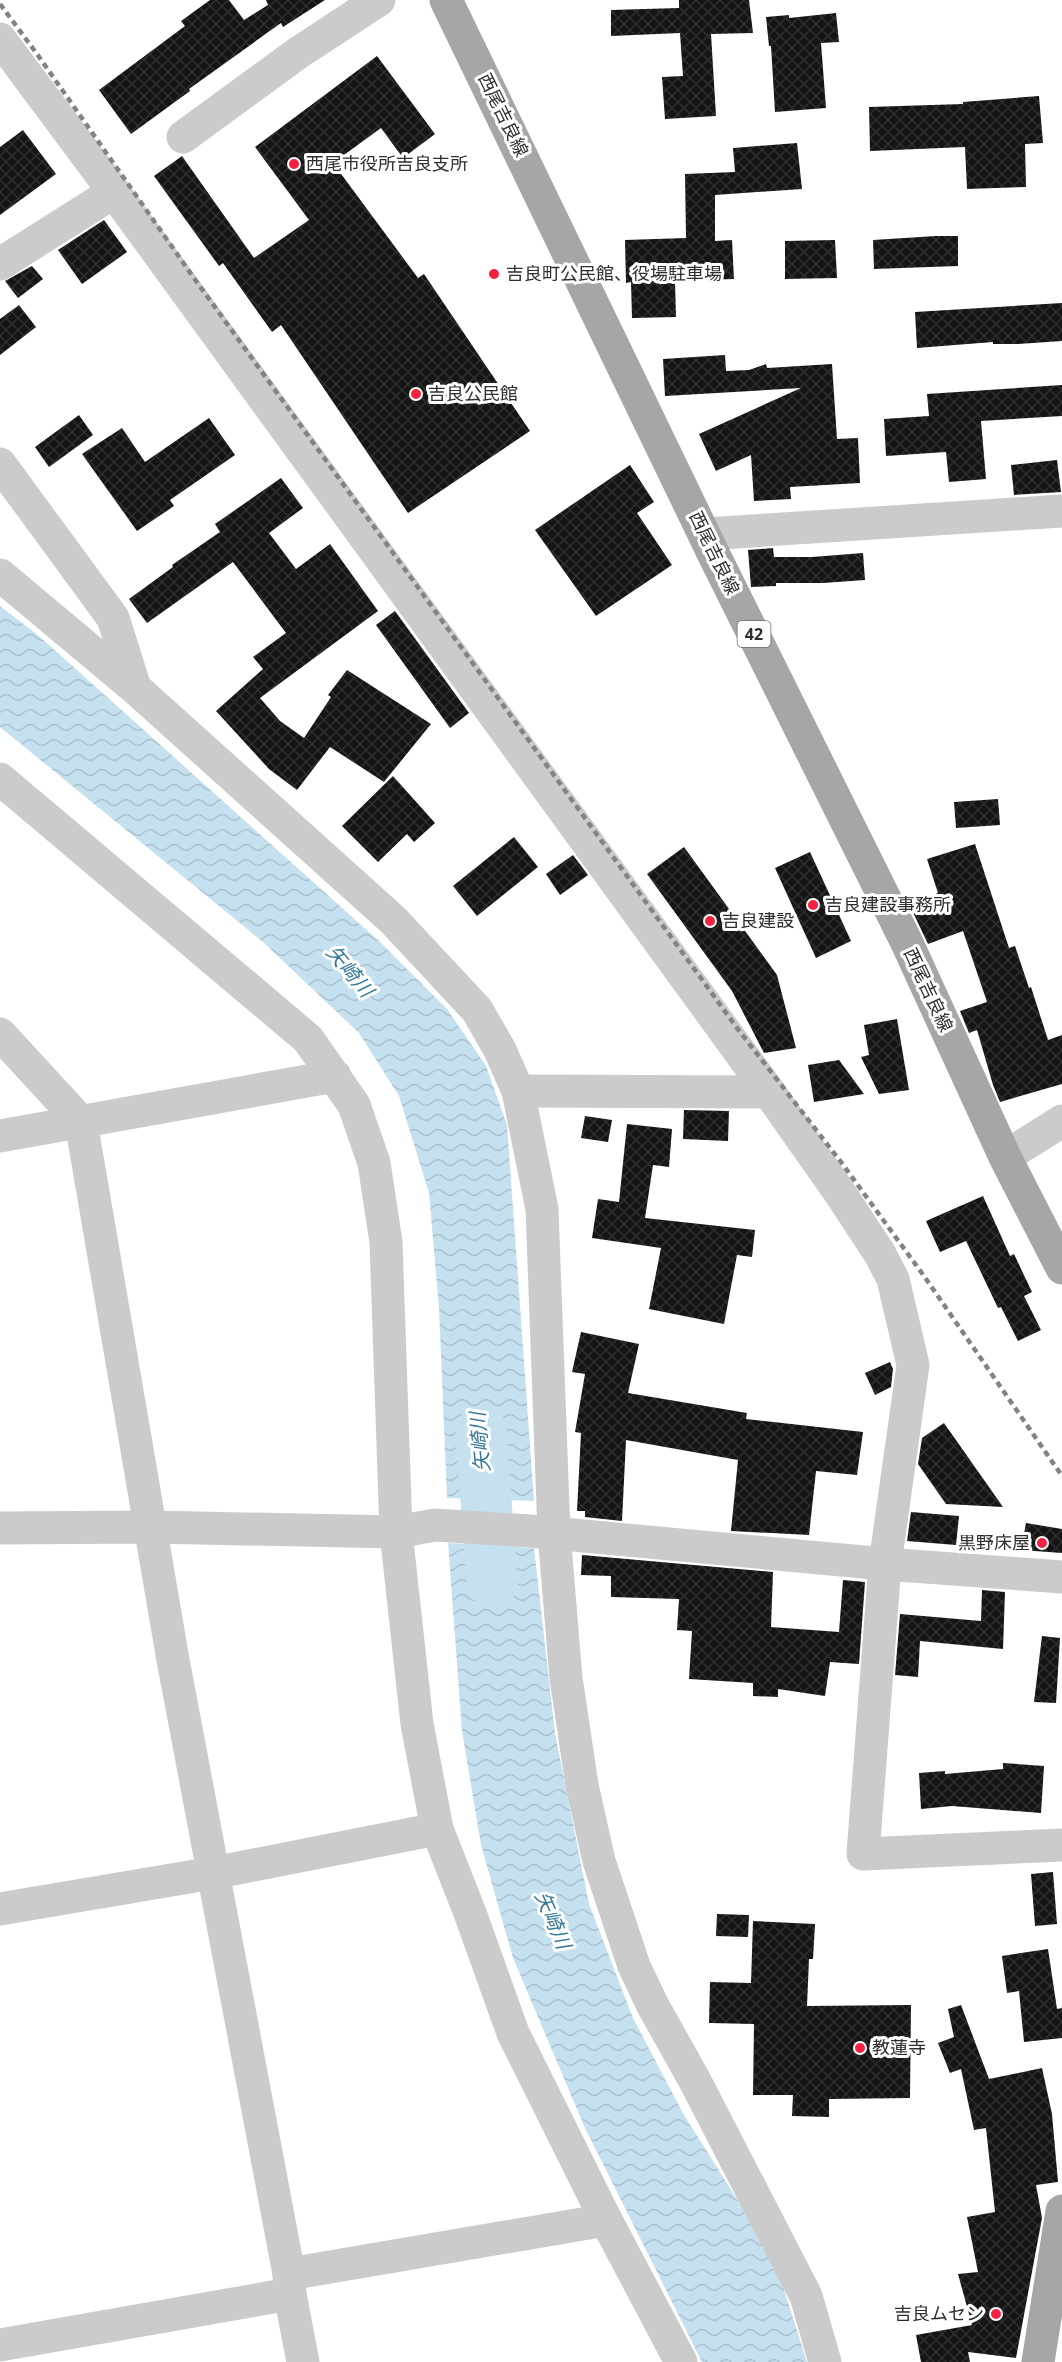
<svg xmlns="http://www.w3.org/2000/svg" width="1062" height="2362" viewBox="0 0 1062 2362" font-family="'Noto Sans','Noto Sans JP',sans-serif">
	<defs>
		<pattern id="water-waves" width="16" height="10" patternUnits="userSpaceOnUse" patternTransform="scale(1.5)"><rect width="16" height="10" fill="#c5e1ef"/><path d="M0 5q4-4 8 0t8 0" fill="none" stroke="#aac1cd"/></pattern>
		<pattern id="building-cross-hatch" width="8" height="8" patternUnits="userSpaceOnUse" patternTransform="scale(1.5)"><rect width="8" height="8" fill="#151515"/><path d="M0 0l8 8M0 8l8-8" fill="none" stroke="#2f2f2f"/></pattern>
	</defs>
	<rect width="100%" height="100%" fill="#fff"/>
	<g fill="url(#water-waves)">
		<polygon points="0,606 39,636 380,942 447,1009 486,1066 507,1125 534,1501 447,1498 439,1308 429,1193 399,1096 359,1033 263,942 0,727"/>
		<polygon points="448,1543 534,1548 555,1733 589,1904 633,2018 684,2115 774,2258 807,2362 702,2362 585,2128 513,1958 481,1845 462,1731"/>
	</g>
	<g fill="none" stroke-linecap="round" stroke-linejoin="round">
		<polyline stroke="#c5e1ef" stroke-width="51" points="481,1431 492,1582"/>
	</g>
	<g fill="url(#building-cross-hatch)">
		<polygon points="210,0 229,0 244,20 268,5 266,0 325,0 283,27 281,23 189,89 190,91 131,134 99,90 185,26 181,21"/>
		<polygon points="679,0 749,0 753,33 711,34 716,116 665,119 662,77 683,76 680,33 611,36 611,10 679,8"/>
		<polygon points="836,13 839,42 821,43 826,108 775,112 771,46 769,46 766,17 789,15 789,18"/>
		<polygon points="377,56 435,134 403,158 381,128 333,163 418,278 424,274 530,431 408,513 281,325 272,332 223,263 219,266 154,176 182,156 254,258 309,220 255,147"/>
		<polygon points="1039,96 1043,143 1025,144 1026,187 967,189 965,147 870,151 869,107 963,104 963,102"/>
		<polygon points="23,130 56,174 0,215 0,147"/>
		<polygon points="797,143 802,189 715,195 715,241 732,240 734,279 675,281 676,317 632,318 631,282 626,283 625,240 686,238 685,174 735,172 733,148"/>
		<polygon points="104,220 127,252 82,284 58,250"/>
		<polygon points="936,236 958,236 958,266 874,269 873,240"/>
		<polygon points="835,240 837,278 785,279 785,241"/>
		<polygon points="32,266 43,279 18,298 5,281"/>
		<polygon points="1062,303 1062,341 1018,344 993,344 993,342 917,348 915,312"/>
		<polygon points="19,305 36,327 0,355 0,319"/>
		<polygon points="725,355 726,371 749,370 766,364 767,368 832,364 837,439 858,438 860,483 790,487 791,499 754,501 751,455 716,471 699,434 801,388 665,396 663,359"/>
		<polygon points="1062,385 1062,416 981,421 986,479 949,482 946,452 886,456 884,419 929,416 927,394"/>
		<polygon points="79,415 93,435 49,467 35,447"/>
		<polygon points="209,418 235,455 170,500 174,506 137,531 82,454 122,428 145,462"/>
		<polygon points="1057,460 1061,492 1014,495 1011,465"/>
		<polygon points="630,465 654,502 637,513 672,565 596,616 535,530"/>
		<polygon points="281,478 303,508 269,533 296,569 330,544 378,611 260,698 280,721 304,738 331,697 328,695 347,670 431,724 384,782 330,747 297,790 269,769 216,711 263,669 253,657 286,633 233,562 147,623 129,599 173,567 172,565 220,532 215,524"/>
		<polygon points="773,548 774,557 812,557 863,553 865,580 823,583 776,583 776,586 751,587 748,550"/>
		<polygon points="395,611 469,713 450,728 376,625"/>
		<polygon points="393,776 435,823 414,842 407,834 378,862 342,826"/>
		<polygon points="998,799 1000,825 956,828 954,802"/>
		<polygon points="514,837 538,867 477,916 453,886"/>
		<polygon points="975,844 1009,948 1015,946 1029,988 1031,987 1048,1040 1062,1035 1062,1084 1000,1102 993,1085 977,1030 969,1033 960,1011 987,1002 963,931 928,944 909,904 938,893 927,859"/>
		<polygon points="684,847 777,975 796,1048 764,1053 732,991 647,874"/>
		<polygon points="810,852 851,941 816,958 775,868"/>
		<polygon points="573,855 588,875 560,895 546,874"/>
		<polygon points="897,1019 909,1090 879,1094 861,1057 869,1055 864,1025"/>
		<polygon points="839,1060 864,1094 814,1102 808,1065"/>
		<polygon points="684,1110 729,1111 728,1141 683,1139"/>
		<polygon points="585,1116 612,1120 608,1142 581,1138"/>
		<polygon points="627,1124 672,1129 669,1167 653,1165 645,1218 755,1230 752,1257 737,1255 724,1324 649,1309 661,1248 592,1238 598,1199 619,1202"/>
		<polygon points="983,1196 1010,1256 1014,1254 1032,1292 1024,1296 1041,1330 1018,1341 1001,1307 998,1308 966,1241 940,1252 926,1221"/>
		<polygon points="581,1332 639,1344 628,1393 747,1413 746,1419 863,1432 857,1475 816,1471 809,1535 731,1531 738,1460 626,1440 622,1521 585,1517 585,1511 577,1511 581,1433 575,1432 585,1374 572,1372"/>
		<polygon points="890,1362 893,1369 891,1387 875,1395 865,1373"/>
		<polygon points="944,1423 1003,1507 946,1504 918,1464 922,1438"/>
		<polygon points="911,1512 959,1516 956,1545 907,1541"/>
		<polygon points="1026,1523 1062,1529 1062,1553 1021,1550"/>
		<polygon points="582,1555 773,1572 771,1627 839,1632 843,1580 865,1582 859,1664 830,1662 825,1696 778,1689 778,1697 753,1696 753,1683 689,1679 692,1631 677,1630 679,1599 611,1597 611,1576 581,1575"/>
		<polygon points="982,1590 1005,1592 1003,1649 920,1641 918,1677 895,1675 900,1614 981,1621"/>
		<polygon points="1042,1636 1060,1638 1056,1703 1034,1702"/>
		<polygon points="1003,1763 1044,1766 1041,1813 952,1806 921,1809 919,1773 945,1771 945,1774 1003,1769"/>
		<polygon points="1053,1872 1057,1924 1035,1926 1031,1874"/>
		<polygon points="717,1914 749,1915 748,1937 716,1936"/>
		<polygon points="753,1921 815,1924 813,1959 809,1959 807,2006 911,2005 910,2098 829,2099 829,2117 792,2116 793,2095 753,2095 754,2024 709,2023 710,1982 751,1983"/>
		<polygon points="1048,1949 1057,2009 1062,2008 1062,2038 1024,2042 1019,1991 1007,1993 1002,1956"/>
		<polygon points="961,2005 989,2079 1042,2068 1052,2114 1058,2182 1036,2185 1042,2218 1016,2358 968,2352 970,2362 921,2362 916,2335 972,2325 958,2274 978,2272 967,2217 995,2212 986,2128 974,2130 961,2069 950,2073 938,2043 954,2037 948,2009"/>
	</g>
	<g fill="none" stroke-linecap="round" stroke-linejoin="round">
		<g stroke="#cbcbcb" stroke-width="33">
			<polyline points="0,39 114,192 769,1092 840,1193 880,1254 893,1279 913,1365 885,1564 863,1854 1062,1845"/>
			<polyline points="183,137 298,53 379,0"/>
			<polyline points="0,264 114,192"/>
			<polyline points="0,464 113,618 135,688"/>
			<polyline points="705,534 1062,511"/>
			<polyline points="0,575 135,688 393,920 477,1010 500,1050 518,1091 542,1209 554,1533 566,1678 582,1785 599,1861 634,1966 652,2004 695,2081 806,2296 825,2362"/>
			<polyline points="0,779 308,1039 354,1105 374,1163 386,1242 396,1532 417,1724 437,1829 470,1913 513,2033 606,2220 681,2362"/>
			<polyline points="0,1034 81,1122 173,1660 289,2274 290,2294 303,2362"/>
			<polyline points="518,1091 769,1092"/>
			<polyline points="0,1136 335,1076"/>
			<polyline points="1005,1157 1062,1121"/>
			<polyline points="0,1528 150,1527 396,1532 435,1525 530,1531 885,1564 1062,1577"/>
			<polyline points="0,1909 213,1873 437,1829"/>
			<polyline points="289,2274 606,2220"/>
			<polyline points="0,2345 290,2294"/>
		</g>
		<g stroke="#a6a6a6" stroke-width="33">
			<polyline points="446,0 714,555 907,943 1005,1157 1062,1268"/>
			<polyline points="1038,2362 1062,2211"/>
		</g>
		<polyline stroke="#838383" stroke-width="4.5" stroke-dasharray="6 4.5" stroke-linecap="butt" points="0,4 37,54 196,281 737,1028 841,1162 924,1276 1062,1476"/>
	</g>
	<g fill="#f4223f" stroke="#fff" stroke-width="2">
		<circle cx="294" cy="164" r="6"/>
		<circle cx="494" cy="274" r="6"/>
		<circle cx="416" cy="394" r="6"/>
		<circle cx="813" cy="905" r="6"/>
		<circle cx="710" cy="921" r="6"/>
		<circle cx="1042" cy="1543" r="6"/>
		<circle cx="860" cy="2048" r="6"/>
		<circle cx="996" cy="2314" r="6"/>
	</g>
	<g text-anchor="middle" stroke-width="6" stroke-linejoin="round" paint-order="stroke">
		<rect fill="#fff" stroke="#6d6d6d" stroke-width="1.5" x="737.5" y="621" width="33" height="26" rx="4.5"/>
		<g font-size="16" font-weight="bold" fill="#2e2e2e">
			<text x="754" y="640">42</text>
		</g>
		<g font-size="18" fill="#2e2e2e" stroke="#fff">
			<text transform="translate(503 115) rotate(64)" y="6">西尾吉良線</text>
			<text transform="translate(714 553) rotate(64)" y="6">西尾吉良線</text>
			<text transform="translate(928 990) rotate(65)" y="6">西尾吉良線</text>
		</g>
		<g font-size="18" fill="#2e2e2e" stroke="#fff" text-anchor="start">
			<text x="306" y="170">西尾市役所吉良支所</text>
			<text x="506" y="280">吉良町公民館、役場駐車場</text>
			<text x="428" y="400">吉良公民館</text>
			<text x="825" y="911">吉良建設事務所</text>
			<text x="722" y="927">吉良建設</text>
			<text x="1030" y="1549" text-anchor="end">黒野床屋</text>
			<text x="872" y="2054">教蓮寺</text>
			<text x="984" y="2320" text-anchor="end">吉良ムセン</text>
		</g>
		<g font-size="20" font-style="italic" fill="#357898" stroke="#fff">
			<text transform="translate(350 971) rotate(50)" y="7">矢崎川</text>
			<text transform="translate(480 1442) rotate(-95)" y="7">矢崎川</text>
			<text transform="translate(553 1920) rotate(67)" y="7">矢崎川</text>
		</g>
	</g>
</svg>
